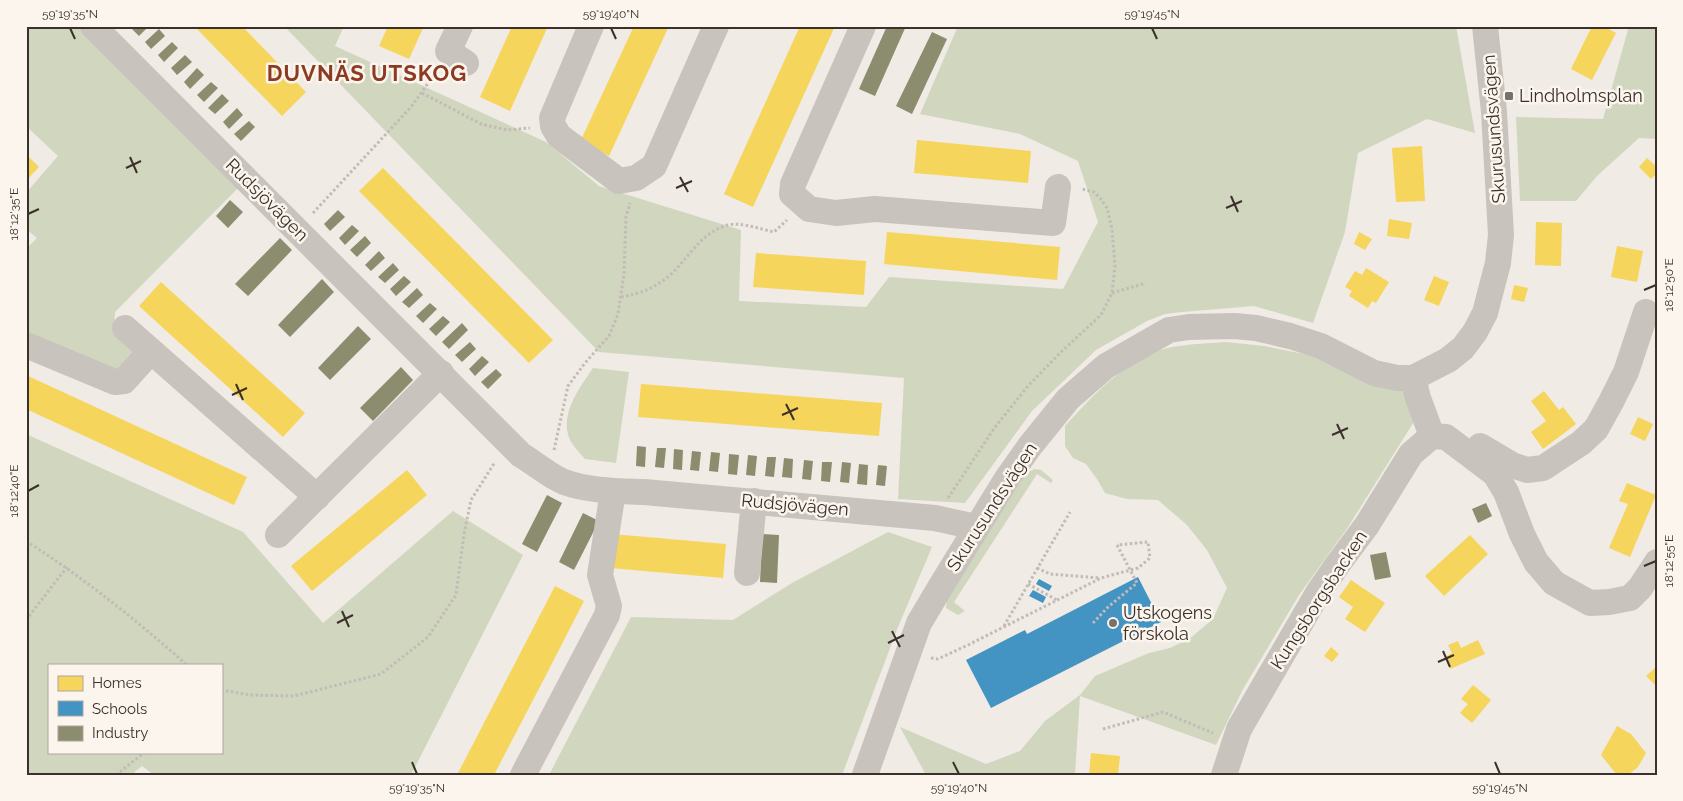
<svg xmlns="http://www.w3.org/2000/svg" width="1683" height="801" viewBox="0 0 1683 801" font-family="Raleway,sans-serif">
	<rect width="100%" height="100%" fill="#f0ebe5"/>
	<g fill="#d1d6bf" fill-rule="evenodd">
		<polygon points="26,26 78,26 239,187 115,312 114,331 133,352 116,376 26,337 26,249 37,238 26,229 26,193 58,156 26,126"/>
		<polygon points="284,26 344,26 335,46 546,142 599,186 741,230 739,301 866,307 889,277 1063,289 1098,222 1078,161 1020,134 920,114 958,26 1456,26 1475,133 1427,119 1358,153 1345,232 1313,323 1254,306 1182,312 1165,314 1147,321 1096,350 1032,411 965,503 898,499 904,378 599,352"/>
		<polygon points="1629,26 1657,26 1657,139 1639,138 1597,176 1576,201 1520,201 1516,117 1603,119"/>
		<path d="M1226 342 1264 346 1309 355 1404 387 1415 420 1348 527 1299 595 1242 691 1216 745 1080 696 1075 775H926L900 727 986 764 1020 751 1045 721 1080 695 1095 676 1149 653 1170 648 1189 639 1213 619 1227 588 1207 550 1187 525 1158 500 1127 499 1105 493 1097 479 1086 464 1073 458 1065 446V426C1089 400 1115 371 1147 355 1170 344 1201 344 1226 342Z"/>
		<path d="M593 368 629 372 616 463 585 459C580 453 573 446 570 440 559 414 579 389 593 368Z"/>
		<path d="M26 434 243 532 323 623 453 511 523 555 411 775H154L142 766 131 775H26ZM49 665H221V752H49Z"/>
		<polygon points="1035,469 1041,470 1053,480 1051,483 1037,474 954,602 965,611 958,615 946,608 947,594 1012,487 1028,472"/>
		<polygon points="888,532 932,547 898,627 842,775 549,775 631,617 733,620 792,583"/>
	</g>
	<g fill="#f6d55c">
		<polygon points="194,26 242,26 306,92 282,116"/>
		<polygon points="388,26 424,26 409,59 379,46"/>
		<polygon points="512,26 548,26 510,111 480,97"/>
		<polygon points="634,26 669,26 609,156 580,142"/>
		<polygon points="800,26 835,26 753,207 724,194"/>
		<polygon points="1592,26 1603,26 1616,33 1592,80 1571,69"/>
		<polygon points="917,140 1031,151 1028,183 914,173"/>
		<polygon points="1422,146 1425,201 1396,202 1392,148"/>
		<polygon points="26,154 39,167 26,181"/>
		<polygon points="1647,158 1657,167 1657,173 1651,179 1639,167"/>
		<polygon points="383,168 553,340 529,363 359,191"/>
		<polygon points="1389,219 1412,223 1409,239 1387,236"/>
		<polygon points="1536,222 1562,223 1561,266 1535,265"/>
		<polygon points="887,232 1060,247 1057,280 884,264"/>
		<polygon points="1359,232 1372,239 1365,250 1354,244"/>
		<polygon points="1617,246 1643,251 1637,282 1611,277"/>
		<polygon points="756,253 866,261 864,295 753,287"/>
		<polygon points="1366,268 1389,282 1376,303 1372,301 1368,308 1349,296 1352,291 1345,287 1355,271 1362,275"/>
		<polygon points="1434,276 1449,282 1439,306 1424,300"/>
		<polygon points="161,282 305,413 283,437 139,306"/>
		<polygon points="1514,285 1528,288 1524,302 1511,299"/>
		<polygon points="26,375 247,477 234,505 26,409"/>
		<polygon points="641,384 882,403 879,436 638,417"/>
		<polygon points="1544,391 1559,410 1563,407 1576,424 1543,449 1531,432 1546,421 1531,401"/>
		<polygon points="1638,417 1653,424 1645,441 1630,434"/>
		<polygon points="407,470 427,495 312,591 291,566"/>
		<polygon points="1627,483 1656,495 1630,557 1609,548 1628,504 1619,501"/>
		<polygon points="613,534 726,544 723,578 610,568"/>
		<polygon points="1470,535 1488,554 1444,596 1425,576"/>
		<polygon points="1351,580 1385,603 1365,632 1345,619 1353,607 1339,597"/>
		<polygon points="555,586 584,601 544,679 494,775 457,775"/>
		<polygon points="1478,640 1485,654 1450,669 1445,657 1452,653 1448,645 1458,641 1461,648"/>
		<polygon points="1331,647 1339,654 1332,662 1324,656"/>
		<polygon points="1657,666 1657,687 1646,676"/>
		<polygon points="1473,685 1491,700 1472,723 1460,713 1468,704 1461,699"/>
		<polygon points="1617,726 1631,734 1646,753 1638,767 1628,775 1617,775 1601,755"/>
		<polygon points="1091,753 1120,756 1118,775 1089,774"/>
	</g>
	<g fill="#4393c3">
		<polygon points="1138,577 1161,622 991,708 966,660 1025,630 1027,634"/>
		<polygon points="1039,579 1052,586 1049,591 1036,584"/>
		<polygon points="1033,590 1046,597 1043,603 1029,596"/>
	</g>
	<g fill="#8c8c6e">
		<polygon points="135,26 149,26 139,36 132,29"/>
		<polygon points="887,26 906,26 875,96 859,89"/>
		<polygon points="159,29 165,36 151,49 145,42"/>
		<polygon points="932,32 947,39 912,114 896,106"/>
		<polygon points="172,42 178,48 164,62 158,55"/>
		<polygon points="185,55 192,62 177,75 171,68"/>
		<polygon points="197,68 204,75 190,89 184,82"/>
		<polygon points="211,82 218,88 204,102 197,95"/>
		<polygon points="222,94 229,101 215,114 208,108"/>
		<polygon points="237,108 243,115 229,129 223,122"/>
		<polygon points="249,121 255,127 241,141 234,134"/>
		<polygon points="230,200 243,212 228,228 216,216"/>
		<polygon points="338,210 345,217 330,231 324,224"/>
		<polygon points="352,225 359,231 345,245 339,238"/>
		<polygon points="365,236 371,243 357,257 350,250"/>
		<polygon points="280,238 292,250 248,296 235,284"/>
		<polygon points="379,251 385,258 371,271 365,265"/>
		<polygon points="393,263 399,270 385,283 378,277"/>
		<polygon points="404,276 411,282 396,296 390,289"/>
		<polygon points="322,279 334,292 290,337 278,325"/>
		<polygon points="417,288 423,295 409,308 402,302"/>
		<polygon points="430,303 437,309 423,323 416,316"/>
		<polygon points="443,316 450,322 436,336 429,329"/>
		<polygon points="462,323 468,330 449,349 442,342"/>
		<polygon points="358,326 371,339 330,380 318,368"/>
		<polygon points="470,342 476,349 462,362 455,355"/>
		<polygon points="482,356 489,362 475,376 469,369"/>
		<polygon points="401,367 413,380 373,421 360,408"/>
		<polygon points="496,369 502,375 488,389 481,382"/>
		<polygon points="637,446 646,447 645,467 636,466"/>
		<polygon points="657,448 666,448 664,468 655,467"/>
		<polygon points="674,449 683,450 682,470 673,469"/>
		<polygon points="692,451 701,452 699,471 690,470"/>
		<polygon points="711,452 720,453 718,472 709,471"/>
		<polygon points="729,454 739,455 737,475 728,474"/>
		<polygon points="748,455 757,456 755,476 746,475"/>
		<polygon points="767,457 776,457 774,477 765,476"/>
		<polygon points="784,458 793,459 792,478 782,477"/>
		<polygon points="804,460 813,461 811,480 802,479"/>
		<polygon points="822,462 832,462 830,482 821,481"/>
		<polygon points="842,462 851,463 849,483 840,482"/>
		<polygon points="859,464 868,465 867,485 857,484"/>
		<polygon points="878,465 887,466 885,486 876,485"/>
		<polygon points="547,495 562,503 537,552 522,544"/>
		<polygon points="1486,503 1492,516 1478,523 1472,509"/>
		<polygon points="583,513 599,521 574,570 559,562"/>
		<polygon points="762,534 779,535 777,583 760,582"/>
		<polygon points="1386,552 1391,577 1375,580 1370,555"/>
	</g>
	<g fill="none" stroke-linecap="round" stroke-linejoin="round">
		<g stroke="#c2bbb6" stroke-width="3" stroke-dasharray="2.5 2.5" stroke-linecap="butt">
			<polyline points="422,93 481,124 507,130 530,128"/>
			<polyline points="313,213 411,107 437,71"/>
			<polyline points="1112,293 1146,283"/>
			<path d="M621 297C638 294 650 290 664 280 687 263 698 233 728 225 742 222 760 229 774 232L787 220"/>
			<polyline points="554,450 568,386 585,363 609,336 618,314 624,274 626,217 630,203"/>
			<polyline points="948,498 995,427 1028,386 1060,353 1101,315 1112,293 1115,266 1112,229 1107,208 1100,198 1094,192 1082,189"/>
			<path d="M26 541C84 578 136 620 187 665"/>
			<polyline points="1037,568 1050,574 1100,578"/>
			<polyline points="1028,584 1057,600"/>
			<polyline points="26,620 67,567"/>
			<polyline points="1004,626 1070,512"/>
			<polyline points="931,658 938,659 970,644 1101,578 1138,568 1150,558 1148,542 1117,545"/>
			<polyline points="221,690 251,695 294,696 381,674 428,637 456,595 464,534 471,500 495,462"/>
			<polyline points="1103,729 1163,712 1213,733"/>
			<polyline points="116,775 145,752"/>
		</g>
		<g stroke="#c9c3be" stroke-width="26">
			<path d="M93 26 521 455C535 463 549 476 564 482 589 491 618 491 644 492L935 518 976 527"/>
			<polyline points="460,26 448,51 466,63"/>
			<polyline points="591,26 552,118 553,126 559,136 619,181 636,178 654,166 716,26"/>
			<polyline points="863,26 793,184 792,194 809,209 836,213 875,209 1053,223 1058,187"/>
			<polyline points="125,328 317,497"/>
			<polyline points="26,345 115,382 124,381 151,351"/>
			<polyline points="1413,378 1418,398 1432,436 1446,437 1495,474 1506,492 1522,534 1536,562 1554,583 1590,603 1609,602 1630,598 1640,588 1657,562"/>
			<polyline points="1480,446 1512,465 1527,470 1543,468 1581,443 1596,429 1611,402 1626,372 1646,312"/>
			<polyline points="278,535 441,373"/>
			<polyline points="747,573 754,501"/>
			<polyline points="523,775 607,615 609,606 600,575 613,491"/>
			<polyline points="865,775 919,623 941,586 1006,480 1030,446 1068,399 1106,366 1169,330 1189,327 1234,326 1256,328 1290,336 1321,346 1374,373 1397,378 1413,378 1448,360 1463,348 1475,332 1485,313 1498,263 1501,235 1494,112 1485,26"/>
			<polyline points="1224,775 1239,729 1318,593 1338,564 1367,525 1411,454 1432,436"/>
		</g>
		<polyline stroke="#c2bbb6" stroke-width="3" stroke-dasharray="2.5 2.5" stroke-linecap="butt" points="1093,623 1108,607 1137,583 1117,545"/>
	</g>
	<path fill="none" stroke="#3b302b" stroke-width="2" d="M70 28 75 39M611 28 616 39M1152 28 1157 39M130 157 137 173M126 168 141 161M680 177 688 192M676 188 692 181M1231 196 1238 212M1226 208 1242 201M28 214 39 209M1644 290 1656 285M236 384 243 400M232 395 247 388M786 404 794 420M782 415 798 408M1337 424 1344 439M1332 435 1348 428M28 491 39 485M1644 566 1656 561M342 611 349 627M337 623 353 615M892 631 900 647M888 643 904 635M1443 651 1450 667M1438 662 1454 655M412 762 417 774M953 762 959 774M1495 762 1500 774"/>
	<g fill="#7a716c" stroke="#fbf5ee" stroke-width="2">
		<rect x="1504" y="91" width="10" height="10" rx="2.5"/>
		<circle cx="1113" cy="623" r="5"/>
	</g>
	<g text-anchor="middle" stroke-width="5" stroke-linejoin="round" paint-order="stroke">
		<g font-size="18" fill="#3b302b" stroke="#fbf5ee" text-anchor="start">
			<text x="1519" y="102">Lindholmsplan</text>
			<text x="1123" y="619">Utskogens<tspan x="1123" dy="21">förskola</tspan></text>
		</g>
		<g font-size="18" fill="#3b302b" stroke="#fbf5ee">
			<text transform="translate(1494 129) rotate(-94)" y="6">Skurusundsvägen</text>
			<text transform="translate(267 200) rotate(45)" y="6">Rudsjövägen</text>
			<text transform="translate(795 505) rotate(5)" y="6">Rudsjövägen</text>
			<text transform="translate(992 507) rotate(-57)" y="6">Skurusundsvägen</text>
			<text transform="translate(1319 600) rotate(-57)" y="6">Kungsborgsbacken</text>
		</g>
		<g font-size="22" font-weight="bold" letter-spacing="1" fill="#8c3b22" stroke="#fbf5ee">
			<text x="367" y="81">DUVNÄS UTSKOG</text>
		</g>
	</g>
	<rect width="1683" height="801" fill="none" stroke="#fbf5ee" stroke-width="55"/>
	<rect x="48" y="664" width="175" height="90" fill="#fbf5ee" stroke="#aea6a0"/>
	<rect x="58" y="676" width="25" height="15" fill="#f6d55c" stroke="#aea6a0"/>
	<text x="92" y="688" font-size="15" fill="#3b302b">Homes</text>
	<rect x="58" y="701" width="25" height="15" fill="#4393c3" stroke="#aea6a0"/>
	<text x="92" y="714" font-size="15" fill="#3b302b">Schools</text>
	<rect x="58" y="726" width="25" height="15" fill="#8c8c6e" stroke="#aea6a0"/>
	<text x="92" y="738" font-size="15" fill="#3b302b">Industry</text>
	<rect x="28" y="28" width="1628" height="746" fill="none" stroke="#3b302b" stroke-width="2"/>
	<g font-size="12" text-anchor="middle" fill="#3b302b">
		<text x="70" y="18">59°19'35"N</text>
		<text x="611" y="18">59°19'40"N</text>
		<text x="1152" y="18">59°19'45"N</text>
		<text transform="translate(14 214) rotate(-90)" y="4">18°12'35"E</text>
		<text transform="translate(1669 285) rotate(-90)" y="4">18°12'50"E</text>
		<text transform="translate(14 491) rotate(-90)" y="4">18°12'40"E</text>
		<text transform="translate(1669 561) rotate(-90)" y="4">18°12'55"E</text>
		<text x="417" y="792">59°19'35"N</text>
		<text x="959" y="792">59°19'40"N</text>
		<text x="1500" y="792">59°19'45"N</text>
	</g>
</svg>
